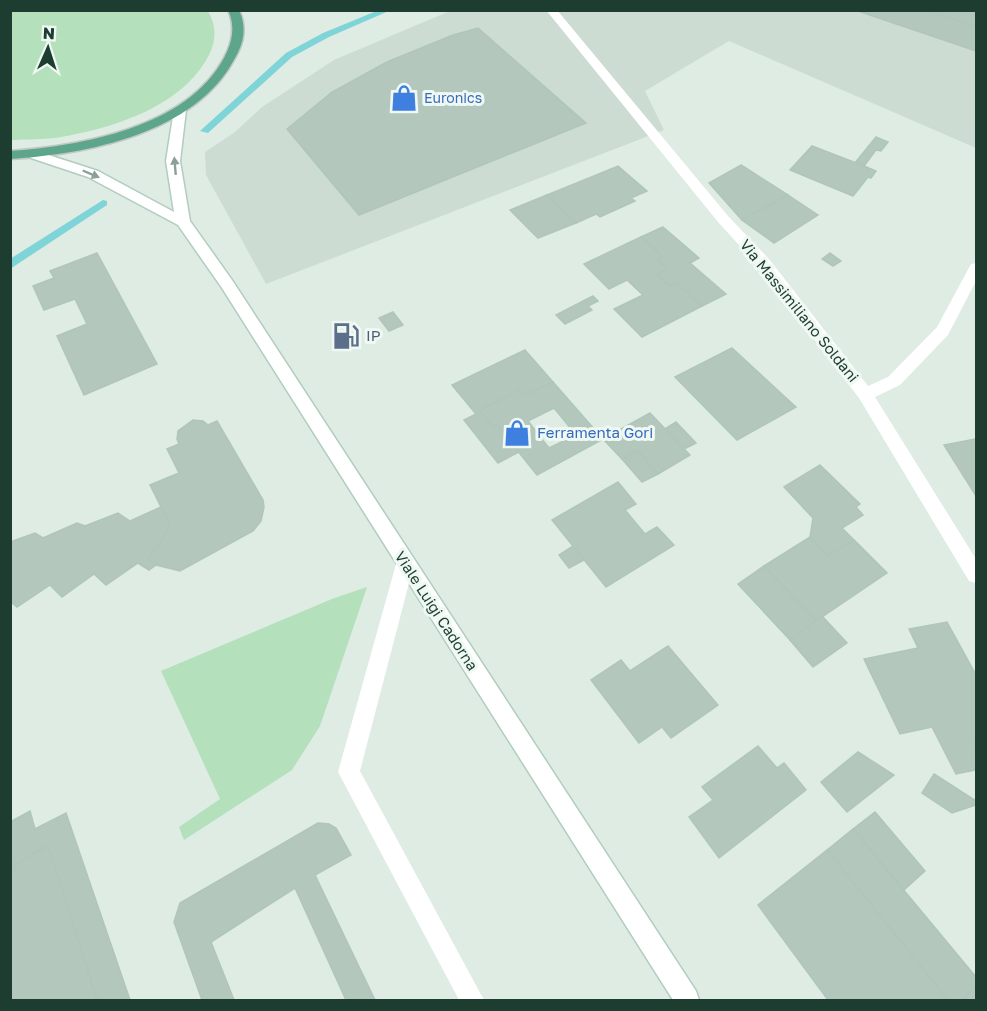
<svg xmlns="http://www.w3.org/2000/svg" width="987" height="1011" viewBox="0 0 987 1011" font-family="'Golos Text',sans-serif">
	<rect width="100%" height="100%" fill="#deece4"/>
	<polygon fill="#ccdcd3" points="450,11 976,11 976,148 729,41 645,91 664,130 266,284 206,175 205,152 235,132 262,107 334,60"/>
	<g fill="#b4e0bb">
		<path d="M11 10 208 11C218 28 216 45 205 62 177 108 112 128 61 137 45 140 27 139 11 140Z"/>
		<polygon points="367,587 320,726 292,770 184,840 179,827 220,799 161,671 332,599"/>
	</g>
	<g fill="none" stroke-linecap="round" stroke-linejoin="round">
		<g fill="#7fd4d8" fill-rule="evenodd">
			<polygon points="379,10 391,10 329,37 292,57 208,133 200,131 286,53 323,33"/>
			<polygon points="103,200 107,201 107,205 10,269 10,259"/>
		</g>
	</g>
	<g fill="#b3c7bd" stroke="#b0c6ba" stroke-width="1.5" fill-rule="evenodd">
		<polygon points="855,10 927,10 976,27 976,51"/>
		<polygon points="927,10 976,11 976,27"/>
		<polygon points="478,28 586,123 359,215 287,129 332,92 387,62 453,35"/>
		<polygon points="876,137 888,142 881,151 876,150 864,166 855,163"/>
		<polygon points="812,146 864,166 876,171 871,178 868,177 853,196 790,170"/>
		<polygon points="741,165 788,195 742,220 709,183"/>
		<polygon points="618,166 647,191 631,198 635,201 600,217 596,214 576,223 547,195"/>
		<polygon points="547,195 576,223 538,238 510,210"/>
		<polygon points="788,195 818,215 774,243 742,220"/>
		<polygon points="663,227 699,258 690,263 726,294 702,306 676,283 669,286 656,274 667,269 658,260 664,258 641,237"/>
		<polygon points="641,237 664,258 658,260 667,269 656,274 669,286 676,283 702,306 642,337 614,309 643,295 627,280 609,289 584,264"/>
		<polygon points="97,253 157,364 84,395 57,336 87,324 75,299 44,310 33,286 54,278 50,271"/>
		<polygon points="830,253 841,261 833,266 822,259"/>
		<polygon points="593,296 598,301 588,306 592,310 565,324 556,315"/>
		<polygon points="393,312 403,325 389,331 379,318"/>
		<polygon points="732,348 796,407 737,440 675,377"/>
		<polygon points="525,350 553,382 524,396 519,390 479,410 493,427 497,425 519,452 498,463 464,420 476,414 452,385"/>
		<path d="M553 382 603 439 537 475 497 425 493 427 479 410 519 390 524 396ZM554 408 576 435 549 448 528 421Z"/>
		<polygon points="650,413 690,455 658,474 638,451 622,459 603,439"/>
		<polygon points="193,420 203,421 208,425 217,421 263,500 264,507 261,521 253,531 180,571 156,565 148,559 161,542 170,525 150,485 179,473 167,449 179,444 177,439 178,431"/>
		<polygon points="676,422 696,443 684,449 665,429"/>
		<polygon points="976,439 976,496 944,445"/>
		<polygon points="638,451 658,474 642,482 622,459"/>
		<polygon points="820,465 860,504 856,507 863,515 842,528 854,540 828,556 810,537 813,518 784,487"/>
		<polygon points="618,482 636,504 625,510 645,534 657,527 674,545 606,587 552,520"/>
		<polygon points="161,507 170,525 161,542 148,559 156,565 149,570 138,563 106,585 94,574 62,597 50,585 17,607 10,601 10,542 35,533 43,538 77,523 85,526 118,513 130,521"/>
		<polygon points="810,537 828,556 854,540 887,573 816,621 764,566"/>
		<polygon points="573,546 584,560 569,568 559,555"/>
		<polygon points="764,566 816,621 790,640 738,584"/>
		<polygon points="822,616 847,643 813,667 790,640"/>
		<polygon points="947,622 976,675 976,737 975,737 976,770 956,774 932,727 900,734 864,659 918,648 909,629"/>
		<polygon points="668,646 718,705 671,738 662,727 639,743 591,680 621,660 630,671"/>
		<polygon points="758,746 777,768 784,763 806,790 719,858 689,817 713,800 702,787"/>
		<polygon points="858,752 894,775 847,812 821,782"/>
		<polygon points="934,774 976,801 976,805 952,813 922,793"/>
		<polygon points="30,811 35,829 66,813 130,1000 97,1000 48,846 10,867 10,822"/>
		<polygon points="875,812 925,871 904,890 853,829"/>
		<polygon points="318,823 329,824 336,828 351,855 315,875 375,1000 346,1000 295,888 211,942 234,1000 202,1000 174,922 180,903"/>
		<polygon points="853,829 976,977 976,986 962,1000 948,1000 827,850"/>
		<polygon points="48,846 97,1000 10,1000 10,867"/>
		<polygon points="827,850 948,1000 828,1000 758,905"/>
		<polygon points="976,986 976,1000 962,1000"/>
	</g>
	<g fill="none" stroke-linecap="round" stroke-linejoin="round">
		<defs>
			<polygon id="secondary" points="180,106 186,110 180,161 190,221 232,280 696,991 699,1000 673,1000 222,288 178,225 88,177 31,158 29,155 36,151 98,171 174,212 166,161 174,110"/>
			<path id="primary" d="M228 10H239C247 27 244 43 235 58 196 133 88 154 10 159V151C82 146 187 127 224 58 232 43 236 27 228 10Z"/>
		</defs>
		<use href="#secondary" stroke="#b0cdbf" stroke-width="3"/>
		<use href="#primary" stroke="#c0c9c5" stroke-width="3"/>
		<g fill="#fff" fill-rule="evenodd">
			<polygon points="546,10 557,10 728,216 769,259 868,386 888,377 937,327 971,264 976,263 976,281 948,335 900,385 875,397 976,559 976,583 969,581 859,398 759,267 718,222"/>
			<polygon points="405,556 412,558 414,564 360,771 484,1000 459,1000 338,772 396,564 398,558"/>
		</g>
		<use href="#secondary" fill="#fff" fill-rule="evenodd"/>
		<use href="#primary" fill="#5ea68b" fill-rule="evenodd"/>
	</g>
	<defs><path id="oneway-solid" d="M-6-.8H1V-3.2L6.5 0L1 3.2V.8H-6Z" transform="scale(1.5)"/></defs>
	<g fill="#8e9e98">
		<use href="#oneway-solid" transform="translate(175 166) rotate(-95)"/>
		<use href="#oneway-solid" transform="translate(91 174) rotate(23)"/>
	</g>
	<defs>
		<symbol id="shop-bare" viewBox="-9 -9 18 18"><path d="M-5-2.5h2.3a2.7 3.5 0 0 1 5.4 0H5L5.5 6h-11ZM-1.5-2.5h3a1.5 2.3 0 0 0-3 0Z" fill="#3f7fe0" stroke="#eff8f2" stroke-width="2.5" paint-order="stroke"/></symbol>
		<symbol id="fuel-bare" viewBox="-9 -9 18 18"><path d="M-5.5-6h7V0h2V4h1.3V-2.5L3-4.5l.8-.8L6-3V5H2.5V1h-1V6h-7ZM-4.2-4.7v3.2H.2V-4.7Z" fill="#5c6f8a" stroke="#eff8f2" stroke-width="2.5" paint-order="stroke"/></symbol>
	</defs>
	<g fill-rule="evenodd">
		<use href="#shop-bare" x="385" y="79" width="38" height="38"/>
		<use href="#fuel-bare" x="327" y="317" width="38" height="38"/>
		<use href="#shop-bare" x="498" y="414" width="38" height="38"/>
	</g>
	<g text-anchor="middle" stroke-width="6" stroke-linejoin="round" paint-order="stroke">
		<g font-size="14" fill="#366cbe" stroke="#eff8f2" text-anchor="start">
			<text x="424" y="103">Euronics</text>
		</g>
		<g font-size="15" fill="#1e3d31" stroke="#eff8f2">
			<text transform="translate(799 311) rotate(51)" y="5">Via Massimiliano Soldani</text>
			<text transform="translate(436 611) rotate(57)" y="5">Viale Luigi Cadorna</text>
		</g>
		<g font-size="15" fill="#4e5e75" stroke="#eff8f2" text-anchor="start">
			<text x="366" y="341">IP</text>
		</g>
		<g font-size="15" fill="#366cbe" stroke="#eff8f2" text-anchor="start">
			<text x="537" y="438">Ferramenta Gori</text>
		</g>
	</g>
	<rect width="987" height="1011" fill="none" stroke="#1e3d31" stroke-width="24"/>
	<g transform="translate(48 48) rotate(3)" stroke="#eff8f2" stroke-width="4.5" paint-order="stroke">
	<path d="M0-4.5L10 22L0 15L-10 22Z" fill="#1e3d31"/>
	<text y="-9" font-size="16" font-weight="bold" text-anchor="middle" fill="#1e3d31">N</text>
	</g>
</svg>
